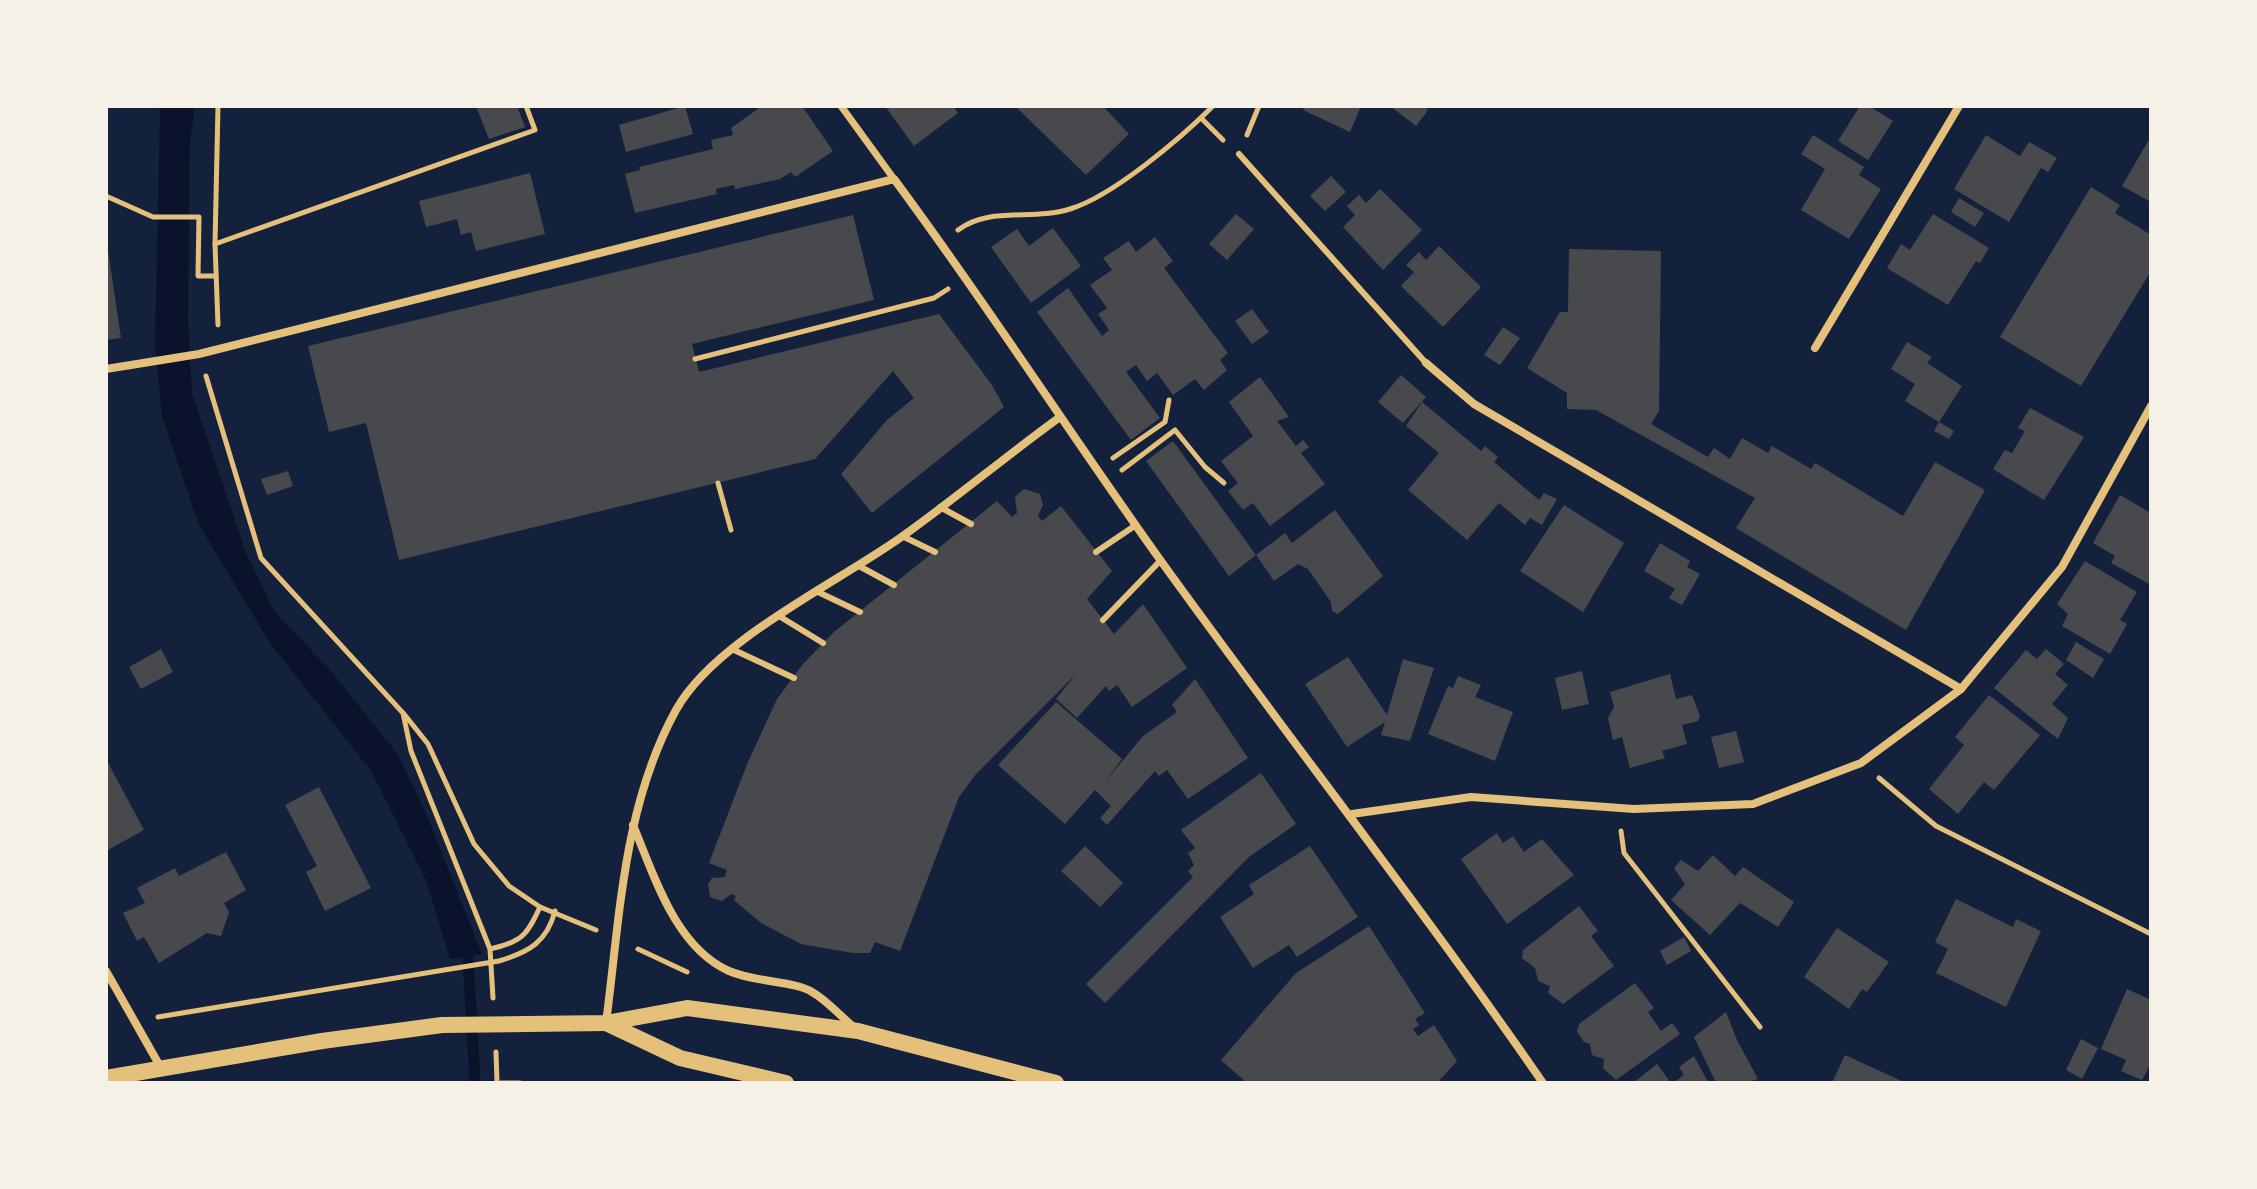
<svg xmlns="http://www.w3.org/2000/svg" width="2257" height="1189" viewBox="0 0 2257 1189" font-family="Montserrat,sans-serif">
	<rect width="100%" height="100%" fill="#14213d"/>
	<polygon fill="#0b132b" points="160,106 195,106 190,142 188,320 192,393 246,553 274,611 331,671 397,753 425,811 482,954 450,959 425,878 371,771 270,643 198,523 162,416 155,344"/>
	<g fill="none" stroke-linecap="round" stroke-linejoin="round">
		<polyline stroke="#0b132b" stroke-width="11" points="463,945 468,956 475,1083"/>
	</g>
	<g fill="#48494c">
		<polygon points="476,106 517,106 525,127 489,139"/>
		<polygon points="685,106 693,134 626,152 619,125"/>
		<polygon points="762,106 802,106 833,151 795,177 791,172 780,179 735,189 734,185 716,189 717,194 635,213 625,174 640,170 639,167 713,149 711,140 733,135 731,128"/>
		<polygon points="885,106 953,106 958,113 914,146"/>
		<polygon points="1015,106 1103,106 1129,134 1086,175"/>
		<polygon points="1305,106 1361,106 1350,132 1303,110"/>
		<polygon points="1390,106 1423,106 1428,110 1416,126"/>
		<polygon points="1860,106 1869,106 1893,121 1868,160 1838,141"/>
		<polygon points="1813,135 1864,167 1859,175 1881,189 1849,239 1801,210 1825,169 1801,154"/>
		<polygon points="1986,135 2020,156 2029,142 2057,158 2048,172 2041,168 2009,222 1954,189"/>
		<polygon points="2151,136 2151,202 2122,186"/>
		<polygon points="530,173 545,234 476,251 471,232 461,235 457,219 426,227 419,201"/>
		<polygon points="1331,176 1346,192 1325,211 1310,196"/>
		<polygon points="2091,187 2120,205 2115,213 2151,235 2151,271 2081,386 2000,337"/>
		<polygon points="1380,189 1422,230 1383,270 1343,227 1355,215 1347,206 1359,195 1366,203"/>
		<polygon points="1959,198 1984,213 1975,227 1951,212"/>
		<polygon points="1236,214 1254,229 1227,260 1209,244"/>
		<polygon points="1933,214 1989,248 1980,263 1976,261 1948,305 1887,268 1901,244 1910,250"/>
		<polygon points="853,215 874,300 692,344 699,372 939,314 992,385 1004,407 872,513 841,474 887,420 914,398 893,371 815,459 399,560 366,423 329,432 308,346"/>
		<polygon points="1053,228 1081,266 1031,303 991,247 1017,229 1029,246"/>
		<polygon points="1155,237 1173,261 1164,268 1228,353 1220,360 1227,370 1204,390 1195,379 1173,395 1157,373 1147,381 1136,365 1126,372 1160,418 1131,440 1037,312 1068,288 1102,336 1109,330 1098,314 1107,308 1090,285 1112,270 1103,258 1129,241 1136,252"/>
		<polygon points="1439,246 1481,287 1443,327 1401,286 1414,272 1406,265 1419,252 1426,260"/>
		<polygon points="1569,249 1661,251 1659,411 1651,424 1708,457 1714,448 1730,459 1742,438 1768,453 1772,446 1811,469 1815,463 1903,516 1935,462 1985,490 1906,630 1736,528 1755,498 1596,410 1567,409 1567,393 1527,368 1560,312 1568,312"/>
		<polygon points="108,250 121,338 106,340 106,251"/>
		<polygon points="1252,309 1269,332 1252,344 1235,321"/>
		<polygon points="1503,327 1520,338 1500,365 1484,355"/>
		<polygon points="1907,342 1932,357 1927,363 1962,386 1939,422 1905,401 1915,384 1891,369"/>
		<polygon points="1401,375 1426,397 1403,423 1378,402"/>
		<polygon points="1260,377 1289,417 1277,421 1296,446 1303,440 1309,447 1301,453 1325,484 1270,526 1253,503 1243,510 1228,491 1238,483 1221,461 1253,436 1229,402"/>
		<polygon points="1422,402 1481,451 1485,446 1498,457 1494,462 1539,500 1544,493 1557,499 1542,525 1530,518 1525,525 1499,503 1467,540 1408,490 1439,453 1406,426"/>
		<polygon points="2030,408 2084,437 2044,500 1993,469 2005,450 2012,453 2025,431 2018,428"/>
		<polygon points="1939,422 1954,431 1949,439 1934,431"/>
		<polygon points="1173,441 1256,555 1229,576 1146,461"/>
		<polygon points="288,471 293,486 267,495 261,479"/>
		<polygon points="1024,489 1040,494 1043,505 1038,516 1042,521 1061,506 1112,571 1087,599 1114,634 1143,604 1187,668 1132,707 1117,685 1109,691 1106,686 1077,718 1056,699 1076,674 976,774 959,797 900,951 875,942 870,953 853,953 801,944 761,923 734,900 736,896 731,894 722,901 710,897 708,884 712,878 725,877 727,870 709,863 748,762 777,699 803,664 834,632 997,501 1012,517 1017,513 1015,497"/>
		<polygon points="2120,495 2151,513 2151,585 2111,563 2115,556 2093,543"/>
		<polygon points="1564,505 1624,543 1583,612 1520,571"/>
		<polygon points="1335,510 1383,576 1338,614 1332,611 1331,602 1308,569 1298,564 1274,581 1256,555 1285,533 1292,543"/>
		<polygon points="1660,543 1690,561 1687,567 1700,574 1682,605 1669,598 1675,589 1644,571"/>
		<polygon points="2085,561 2137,592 2120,620 2127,624 2110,654 2062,626 2068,614 2057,604"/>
		<polygon points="2076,642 2104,659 2093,678 2066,660"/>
		<polygon points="161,649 173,672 141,689 129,667"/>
		<polygon points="2046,649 2064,664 2055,674 2068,685 2052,704 2068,718 2058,739 1994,688 2026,650 2037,659"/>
		<polygon points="1348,657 1387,715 1403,659 1434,668 1410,741 1381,735 1385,722 1347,747 1305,684"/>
		<polygon points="1582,671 1589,704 1562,710 1555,678"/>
		<polygon points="1670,674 1676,699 1692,695 1700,716 1698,721 1682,725 1687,744 1662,751 1665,758 1630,768 1622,737 1613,740 1608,718 1614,707 1610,692"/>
		<polygon points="1458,676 1481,685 1475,697 1513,712 1495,761 1428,734 1448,686 1453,688"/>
		<polygon points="1195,679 1248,758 1188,799 1167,770 1159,776 1155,771 1107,825 1100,818 1111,806 1095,790 1065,824 998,765 1056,702 1122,759 1105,782 1143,736 1177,712 1172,705"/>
		<polygon points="1989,695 2040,735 1994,790 1984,782 1958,814 1929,789 1964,745 1955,737"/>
		<polygon points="1736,731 1744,762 1719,768 1711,737"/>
		<polygon points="106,759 144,830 106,851"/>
		<polygon points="1261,773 1296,824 1249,857 1105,1003 1086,984 1193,877 1188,871 1194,865 1188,853 1195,848 1181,830"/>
		<polygon points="319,787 371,888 325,911 306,872 317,866 285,805"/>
		<polygon points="1497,833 1503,843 1513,836 1524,852 1542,839 1574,875 1507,924 1461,859"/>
		<polygon points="1085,846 1123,883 1100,907 1061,871"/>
		<polygon points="1310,846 1358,917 1297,957 1289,945 1253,968 1220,917 1254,894 1249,885"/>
		<polygon points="226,852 246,890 224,903 229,912 221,936 207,933 159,963 144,937 137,941 123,913 145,903 137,888 175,868 179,876"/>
		<polygon points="1713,855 1735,876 1743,867 1794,902 1778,927 1740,903 1710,935 1671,900 1685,884 1674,868 1681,860 1698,871"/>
		<polygon points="1956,899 2013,927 2016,919 2041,931 2006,1007 1936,973 1948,949 1935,942"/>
		<polygon points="1579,906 1598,931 1591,936 1614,966 1563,1004 1548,993 1550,986 1538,981 1535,968 1522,958 1523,950"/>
		<polygon points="1369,926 1425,1013 1415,1019 1419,1025 1413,1029 1418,1036 1434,1025 1457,1061 1437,1083 1247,1083 1221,1060 1296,973"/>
		<polygon points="1837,928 1889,962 1867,992 1862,989 1849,1009 1804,977"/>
		<polygon points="1684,937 1691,951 1667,965 1660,951"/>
		<polygon points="1635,983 1654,1008 1648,1012 1661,1031 1672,1023 1680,1034 1616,1080 1603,1068 1604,1059 1592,1055 1590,1044 1584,1042 1577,1032 1579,1024"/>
		<polygon points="2127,989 2151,1000 2151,1063 2142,1080 2121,1071 2126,1060 2101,1049"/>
		<polygon points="1726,1012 1737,1040 1758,1079 1745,1083 1716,1083 1694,1037"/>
		<polygon points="2081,1039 2098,1048 2082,1079 2066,1070"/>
		<polygon points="1845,1055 1906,1083 1832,1083"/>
		<polygon points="1694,1056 1708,1082 1673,1083 1684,1075 1679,1067"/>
		<polygon points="1657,1064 1671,1083 1633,1083"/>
	</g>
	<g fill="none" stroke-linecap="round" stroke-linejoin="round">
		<g stroke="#e5c07b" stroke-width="5">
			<polyline points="218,106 215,244 218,325"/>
			<polyline points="1201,118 1223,140"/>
			<polyline points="1247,135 1259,106"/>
			<polyline points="106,196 153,217 199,217 198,276 216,276"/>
			<path d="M958 230C990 206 1033 221 1070 209 1113 196 1181 138 1213 106"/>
			<polyline points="215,244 535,130 526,106"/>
			<polyline points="695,359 934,298 948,289"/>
			<polyline points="206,376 261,558 403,713 411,751 490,949 493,998"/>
			<polyline points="1113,458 1165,422 1169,400"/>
			<polyline points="1122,470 1175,430 1205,467 1224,483"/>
			<polyline points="718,483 731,530"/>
			<polyline points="404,714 428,744 474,844 509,886 540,907 596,930"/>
			<polyline points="1879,778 1936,826 2151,934"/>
			<polyline points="1621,831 1624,853 1760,1027"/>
			<path d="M490 949C522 942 527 935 540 907"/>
			<polyline points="638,949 687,972"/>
			<path d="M158 1017 499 961C529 952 547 942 555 911"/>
			<polyline points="496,1052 497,1083"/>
			<polyline points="501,1083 520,1083"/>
		</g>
		<g stroke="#e5c07b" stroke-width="6">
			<polyline points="1239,154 1426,363"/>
			<polyline points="940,507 971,524"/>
			<polyline points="902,536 935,552"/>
			<polyline points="1096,552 1136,525"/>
			<polyline points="859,566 894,585"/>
			<polyline points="818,592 860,612"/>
			<polyline points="779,616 823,643"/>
			<polyline points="1103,620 1161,560"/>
			<polyline points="734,650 794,678"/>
		</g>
		<polyline stroke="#e5c07b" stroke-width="7" points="841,106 894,179"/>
		<g stroke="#e5c07b" stroke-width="8">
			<polyline points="1815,348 1959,106"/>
			<polyline points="1426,363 1474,404 1961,689"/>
			<path d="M106 369 199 354 894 179C987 304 1070 434 1161 561 1287 736 1420 905 1543 1083"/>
			<polyline points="1352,814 1471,797 1634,809 1753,804 1861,763 1961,689 2062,567 2151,406"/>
			<path d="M633 825C654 875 675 947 729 971 753 982 794 981 812 992 828 1001 841 1017 855 1028"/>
			<polyline points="106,971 161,1068"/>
			<path d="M606 1023C620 917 623 806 676 710 714 641 835 584 900 538 955 499 1006 456 1060 417"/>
		</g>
		<g stroke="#e5c07b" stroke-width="16">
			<polyline points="606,1023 680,1058 786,1083"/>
			<polyline points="106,1078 322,1041 442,1025 606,1023 687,1008 858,1031 1056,1083"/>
		</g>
	</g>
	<rect width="2257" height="1189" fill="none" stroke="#f6f1e7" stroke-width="216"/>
</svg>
